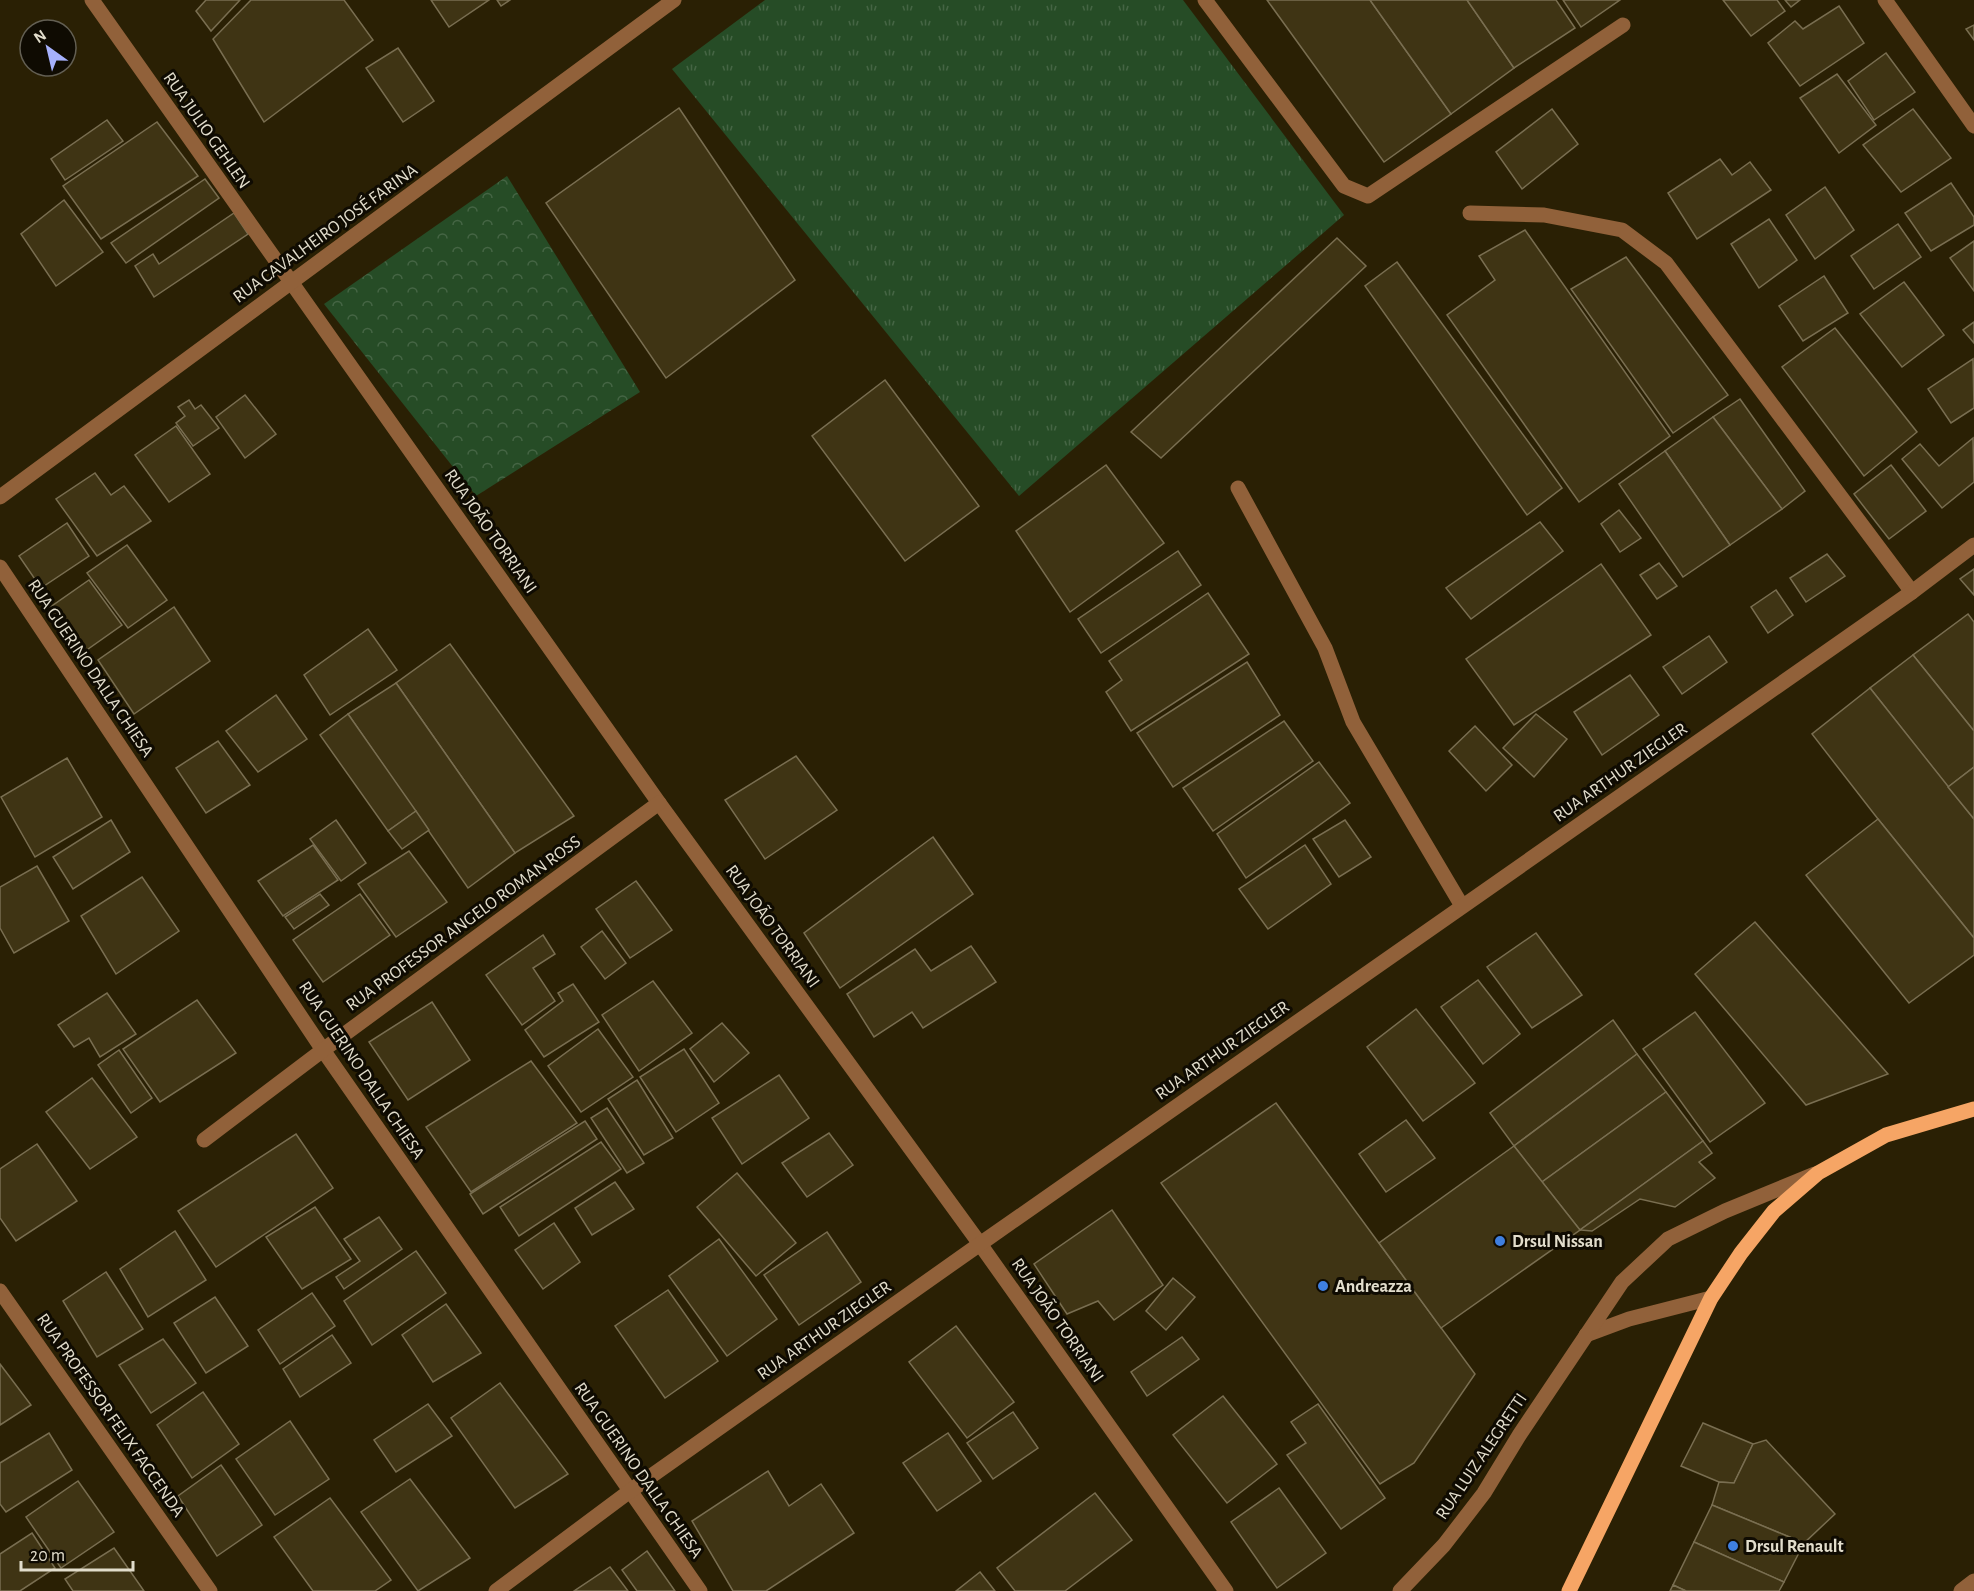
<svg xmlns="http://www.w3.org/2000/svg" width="1974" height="1591" viewBox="0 0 1974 1591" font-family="'Alegreya Sans',sans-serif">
	<defs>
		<pattern id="grass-tufts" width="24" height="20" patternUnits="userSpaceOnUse" patternTransform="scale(1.5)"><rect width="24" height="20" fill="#264c26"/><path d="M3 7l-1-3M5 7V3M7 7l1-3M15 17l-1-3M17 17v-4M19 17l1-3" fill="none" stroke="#456544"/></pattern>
		<pattern id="forest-crowns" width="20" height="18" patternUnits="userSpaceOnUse" patternTransform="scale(1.5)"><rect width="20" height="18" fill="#264c26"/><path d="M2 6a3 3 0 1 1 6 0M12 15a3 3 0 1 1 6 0" fill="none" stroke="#456544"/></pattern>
	</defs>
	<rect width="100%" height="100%" fill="#2a2004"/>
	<polygon fill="url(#grass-tufts)" points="765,0 1183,0 1344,215 1019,496 672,69"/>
	<polygon fill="url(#forest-crowns)" points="507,176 640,392 476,496 324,304"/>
	<g fill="#3f3414" stroke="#796e51" stroke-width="1.5">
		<polygon points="206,0 240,0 211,31 196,11"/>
		<polygon points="251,0 344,0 373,40 264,122 213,39"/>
		<polygon points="431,0 489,0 449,27"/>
		<polygon points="497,0 510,0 501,6"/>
		<polygon points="1267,0 1370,0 1451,114 1384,162"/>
		<polygon points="1370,0 1467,0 1514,68 1451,114"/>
		<polygon points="1467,0 1556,0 1575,28 1514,68"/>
		<polygon points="1563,0 1620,0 1581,27"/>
		<polygon points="1723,0 1777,0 1785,11 1751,36"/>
		<polygon points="1785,0 1800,0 1791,7"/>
		<polygon points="1839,6 1864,43 1800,86 1768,43 1795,21 1803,29"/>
		<polygon points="1974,25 1974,40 1966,29"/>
		<polygon points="398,48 434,101 403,122 366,68"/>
		<polygon points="1886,53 1915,92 1874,120 1848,81"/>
		<polygon points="1837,74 1876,125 1839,153 1800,98"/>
		<polygon points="679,108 795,280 666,378 546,203"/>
		<polygon points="1552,109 1578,144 1522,189 1496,152"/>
		<polygon points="1913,109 1951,158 1901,192 1863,145"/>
		<polygon points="107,120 123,141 65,180 51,159"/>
		<polygon points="157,122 198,176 101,239 63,186"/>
		<polygon points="1720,159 1732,175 1750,162 1771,190 1697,239 1668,193"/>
		<polygon points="205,179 219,198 126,263 111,243"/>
		<polygon points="1951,183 1974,217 1974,225 1931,251 1905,213"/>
		<polygon points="1825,187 1854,230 1815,259 1786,215"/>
		<polygon points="64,200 103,252 56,286 21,234"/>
		<polygon points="234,213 248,234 154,297 135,266 153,254 159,264"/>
		<polygon points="1769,219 1797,260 1759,288 1731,244"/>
		<polygon points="1898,224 1921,257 1874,289 1851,256"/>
		<polygon points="1525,230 1670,436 1579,502 1447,315 1495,280 1479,256"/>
		<polygon points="1337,238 1366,266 1161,458 1131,432"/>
		<polygon points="1974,241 1974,291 1950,258"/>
		<polygon points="1626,257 1728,395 1673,433 1571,289"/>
		<polygon points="1397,262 1562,488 1527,515 1365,286"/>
		<polygon points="1824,276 1848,313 1803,341 1779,306"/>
		<polygon points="1904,282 1944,335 1902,367 1860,314"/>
		<polygon points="1974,322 1974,343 1963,330"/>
		<polygon points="1835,328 1917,432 1864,476 1782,367"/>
		<polygon points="1973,359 1974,408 1951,423 1928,389"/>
		<polygon points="885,380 979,506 905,561 812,436"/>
		<polygon points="245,395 276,434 245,458 216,417"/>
		<polygon points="1740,399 1805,491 1782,509 1713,417"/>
		<polygon points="189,400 195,409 201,405 219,428 193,446 176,423 185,416 178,407"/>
		<polygon points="1713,417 1782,509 1730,545 1665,451"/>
		<polygon points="176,426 210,474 169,502 135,455"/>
		<polygon points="1973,438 1974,482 1942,508 1902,459 1920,444 1939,466"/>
		<polygon points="1665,451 1730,545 1683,577 1619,484"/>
		<polygon points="1106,465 1164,543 1070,612 1016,531"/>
		<polygon points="1891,465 1926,511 1889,539 1854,494"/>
		<polygon points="95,473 111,495 124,486 151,521 97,556 56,499"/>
		<polygon points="1619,510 1641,538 1620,552 1601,524"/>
		<polygon points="1540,522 1563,551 1471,619 1446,588"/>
		<polygon points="67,523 89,556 41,588 19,556"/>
		<polygon points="127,545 167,600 128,628 87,573"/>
		<polygon points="1178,551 1201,585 1101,653 1078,619"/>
		<polygon points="1827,554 1845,576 1806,602 1790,578"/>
		<polygon points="1659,563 1677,586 1657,599 1640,575"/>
		<polygon points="1601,564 1651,635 1514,725 1466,659"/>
		<polygon points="1974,569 1974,595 1960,579"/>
		<polygon points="89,580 122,625 81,654 49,608"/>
		<polygon points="1776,590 1793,615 1768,633 1751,607"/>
		<polygon points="1208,593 1249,654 1131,731 1106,692 1122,680 1109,661"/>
		<polygon points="174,607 210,661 134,714 98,660"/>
		<polygon points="1968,614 1974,622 1974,731 1913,655"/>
		<polygon points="368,629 397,670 330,715 304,675"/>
		<polygon points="1709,636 1727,662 1682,694 1663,667"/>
		<polygon points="450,644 574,816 515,853 396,683"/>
		<polygon points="1913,655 1974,731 1974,767 1948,787 1870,688"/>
		<polygon points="1247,662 1280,715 1173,787 1137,733"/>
		<polygon points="1630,675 1659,715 1602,755 1574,712"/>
		<polygon points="396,683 515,853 468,888 348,714"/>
		<polygon points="1870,688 1974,819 1974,938 1878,819 1812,734"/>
		<polygon points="276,695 307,739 258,772 226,731"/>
		<polygon points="348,714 416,811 388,831 320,735"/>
		<polygon points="1536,714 1567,739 1534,777 1503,748"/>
		<polygon points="1284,721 1313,761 1213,831 1183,788"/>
		<polygon points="1475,726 1512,765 1486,791 1449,751"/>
		<polygon points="218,741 250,785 206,813 176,768"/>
		<polygon points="796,756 837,810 765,859 725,800"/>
		<polygon points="67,758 102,817 35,857 1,797"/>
		<polygon points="1319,762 1350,803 1246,878 1217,834"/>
		<polygon points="1974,767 1974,819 1948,787"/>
		<polygon points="416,811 429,830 402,849 388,831"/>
		<polygon points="1878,819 1974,938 1974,955 1909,1003 1806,875"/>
		<polygon points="111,820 130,852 73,889 53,857"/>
		<polygon points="336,820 366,863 341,881 310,839"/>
		<polygon points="1345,820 1371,857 1339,877 1313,839"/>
		<polygon points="933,837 973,894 840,988 804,933"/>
		<polygon points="313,845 338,880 283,916 258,881"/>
		<polygon points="1305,845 1331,884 1268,929 1239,889"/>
		<polygon points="409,851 447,902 396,937 358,884"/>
		<polygon points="37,866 69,921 14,953 0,928 0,887"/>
		<polygon points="142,877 179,931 116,974 81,916"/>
		<polygon points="636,881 672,930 630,958 596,909"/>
		<polygon points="320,894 329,905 294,929 285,917"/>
		<polygon points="360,894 390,935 323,982 293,940"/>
		<polygon points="1755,922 1888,1074 1806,1105 1695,974"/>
		<polygon points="602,931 626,963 605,979 581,947"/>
		<polygon points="1536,933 1582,995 1532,1028 1487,967"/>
		<polygon points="543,935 555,954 533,968 555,1001 522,1025 486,975"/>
		<polygon points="971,946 996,982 923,1028 912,1012 874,1037 847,994 915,949 931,971"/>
		<polygon points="1478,980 1520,1034 1483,1064 1441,1007"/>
		<polygon points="653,981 692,1033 639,1071 602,1015"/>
		<polygon points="573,984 599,1022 544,1057 525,1030 563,1001 558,993"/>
		<polygon points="107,993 136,1034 100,1057 89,1038 74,1047 58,1025"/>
		<polygon points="197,1000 236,1053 160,1102 123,1049"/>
		<polygon points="432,1002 470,1060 408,1100 369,1042"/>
		<polygon points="1416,1009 1475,1083 1423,1121 1367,1047"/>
		<polygon points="1695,1012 1765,1103 1710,1142 1643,1049"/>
		<polygon points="1613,1020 1637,1054 1514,1146 1490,1113"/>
		<polygon points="722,1023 749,1053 714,1082 690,1049"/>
		<polygon points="598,1029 633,1077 581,1112 548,1066"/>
		<polygon points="684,1049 719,1103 676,1132 640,1077"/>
		<polygon points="119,1050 152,1098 131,1113 98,1065"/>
		<polygon points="1637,1054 1666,1092 1542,1182 1514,1146"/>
		<polygon points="531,1061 577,1123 471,1192 426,1127"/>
		<polygon points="779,1075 809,1118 742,1164 712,1118"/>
		<polygon points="92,1078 137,1137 90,1169 46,1112"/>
		<polygon points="637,1080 673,1138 644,1155 608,1099"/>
		<polygon points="1666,1092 1703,1141 1580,1230 1542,1182"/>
		<polygon points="1276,1103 1475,1374 1414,1463 1380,1484 1161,1183"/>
		<polygon points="607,1108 644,1163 627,1173 591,1118"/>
		<polygon points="1406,1120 1435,1158 1386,1192 1359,1154"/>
		<polygon points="585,1121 597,1139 483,1214 470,1194"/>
		<polygon points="829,1133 853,1165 807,1197 782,1163"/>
		<polygon points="296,1134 333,1188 216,1267 178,1211"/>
		<polygon points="1703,1141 1712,1153 1699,1162 1715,1178 1675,1207 1640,1199 1592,1231 1580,1230"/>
		<polygon points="601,1142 621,1169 519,1236 500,1207"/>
		<polygon points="37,1144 77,1201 16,1241 0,1218 0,1169"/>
		<polygon points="1514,1146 1580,1230 1441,1328 1379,1243"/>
		<polygon points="737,1173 796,1243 756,1276 697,1207"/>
		<polygon points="615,1182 634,1209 592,1235 575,1208"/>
		<polygon points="315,1207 351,1259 302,1289 266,1237"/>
		<polygon points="1112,1210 1163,1285 1114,1320 1098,1301 1067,1314 1034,1264"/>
		<polygon points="379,1217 402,1249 344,1289 336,1277 360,1261 344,1239"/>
		<polygon points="554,1223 580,1262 543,1289 515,1250"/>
		<polygon points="175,1231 206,1280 148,1317 120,1269"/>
		<polygon points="827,1232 861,1282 799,1325 764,1275"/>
		<polygon points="719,1239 777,1319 727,1356 669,1276"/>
		<polygon points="416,1251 446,1293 372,1345 344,1301"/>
		<polygon points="106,1272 143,1329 97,1357 63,1301"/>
		<polygon points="1173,1278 1195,1297 1166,1330 1146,1311"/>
		<polygon points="668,1290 718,1361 665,1398 615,1326"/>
		<polygon points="312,1293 335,1326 280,1364 258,1330"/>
		<polygon points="215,1297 248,1346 206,1373 174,1323"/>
		<polygon points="446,1304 481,1353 433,1382 402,1335"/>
		<polygon points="956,1326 1014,1402 967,1438 909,1362"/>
		<polygon points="332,1335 351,1363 300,1397 283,1369"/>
		<polygon points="1182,1337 1199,1359 1147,1396 1131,1372"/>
		<polygon points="163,1339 196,1383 151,1413 119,1365"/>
		<polygon points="0,1364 31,1405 0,1425"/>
		<polygon points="500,1383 568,1474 515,1508 451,1418"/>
		<polygon points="203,1392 239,1444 192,1478 157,1425"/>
		<polygon points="1223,1396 1277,1464 1227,1503 1173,1435"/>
		<polygon points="428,1404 452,1436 396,1472 374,1440"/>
		<polygon points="1318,1404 1385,1498 1341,1529 1287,1455 1306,1443 1291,1422"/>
		<polygon points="1013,1412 1038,1448 993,1479 967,1443"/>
		<polygon points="290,1421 329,1479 275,1515 236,1459"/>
		<polygon points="1703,1423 1753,1444 1734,1483 1719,1482 1681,1466"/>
		<polygon points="49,1433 72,1470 6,1512 0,1504 0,1463"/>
		<polygon points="948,1433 981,1481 937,1511 903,1463"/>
		<polygon points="1766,1440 1835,1514 1804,1543 1712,1505 1719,1482 1734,1483 1753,1444"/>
		<polygon points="221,1465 262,1525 217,1556 178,1496"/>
		<polygon points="768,1471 789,1506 821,1484 854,1533 766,1591 733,1591 692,1521"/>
		<polygon points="410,1479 470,1558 418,1591 361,1512"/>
		<polygon points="78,1481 114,1532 61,1568 26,1517"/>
		<polygon points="1279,1488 1326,1553 1277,1588 1231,1522"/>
		<polygon points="1095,1493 1132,1540 1065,1591 1015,1591 997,1568"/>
		<polygon points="330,1498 391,1580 375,1591 313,1591 274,1537"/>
		<polygon points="1712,1505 1804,1543 1784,1582 1694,1542"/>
		<polygon points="32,1533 55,1568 20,1591 0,1591 0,1554"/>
		<polygon points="1694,1542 1784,1582 1779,1591 1686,1591 1673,1585"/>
		<polygon points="114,1548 144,1591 73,1591 65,1579"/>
		<polygon points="647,1551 675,1591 637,1591 622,1570"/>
		<polygon points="610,1567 628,1591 574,1591"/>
		<polygon points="980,1572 995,1591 956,1591"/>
		<polygon points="1673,1585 1686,1591 1670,1591"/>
	</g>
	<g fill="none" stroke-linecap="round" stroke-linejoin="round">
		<g stroke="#91613a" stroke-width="15">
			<polyline points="92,0 659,803 980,1244 1226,1591"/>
			<polyline points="1205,0 1344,186 1368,196 1623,25"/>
			<polyline points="1885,0 1974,126"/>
			<polyline points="1470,213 1544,215 1622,230 1666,263 1912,592"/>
			<polyline points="1238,488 1325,648 1353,722 1462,906"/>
			<polyline points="0,497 674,0"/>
			<polyline points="0,567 323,1050 700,1591"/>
			<polyline points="204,1140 323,1050 659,803"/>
			<polyline points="0,1291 210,1591"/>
			<polyline points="1586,1335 1629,1319 1711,1298"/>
			<polyline points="496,1591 630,1491 980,1244 1912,592 1974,545"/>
			<polyline points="1400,1591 1444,1545 1484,1493 1520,1434 1622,1282 1668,1239 1725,1211 1815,1174"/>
			<polyline points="1961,1591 1974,1581"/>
		</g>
		<polyline stroke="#f6a565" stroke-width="15" points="1569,1591 1711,1298 1741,1253 1774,1211 1818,1173 1886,1135 1974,1109"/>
	</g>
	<g fill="#3f7fe0" stroke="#0f0b02" stroke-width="2">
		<circle cx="1500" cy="1241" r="6"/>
		<circle cx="1323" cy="1286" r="6"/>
		<circle cx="1733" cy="1546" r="6"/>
	</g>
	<g text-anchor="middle" stroke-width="6" stroke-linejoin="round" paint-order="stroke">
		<g font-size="18" fill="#e2ddcc" stroke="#0f0b02">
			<text transform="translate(207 130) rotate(55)" y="6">RUA JULIO GEHLEN</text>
			<text transform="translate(325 233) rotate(-36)" y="6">RUA CAVALHEIRO JOSÉ FARINA</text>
			<text transform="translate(491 531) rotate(55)" y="6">RUA JOÃO TORRIANI</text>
			<text transform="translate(91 668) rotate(56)" y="6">RUA GUERINO DALLA CHIESA</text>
			<text transform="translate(1620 772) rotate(-35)" y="6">RUA ARTHUR ZIEGLER</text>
			<text transform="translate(463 923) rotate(-36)" y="6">RUA PROFESSOR ANGELO ROMAN ROSS</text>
			<text transform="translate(773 926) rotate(54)" y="6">RUA JOÃO TORRIANI</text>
			<text transform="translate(1222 1050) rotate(-35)" y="6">RUA ARTHUR ZIEGLER</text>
			<text transform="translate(362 1070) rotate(56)" y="6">RUA GUERINO DALLA CHIESA</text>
			<text transform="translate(1058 1320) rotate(55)" y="6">RUA JOÃO TORRIANI</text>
			<text transform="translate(824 1330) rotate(-35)" y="6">RUA ARTHUR ZIEGLER</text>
			<text transform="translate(111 1415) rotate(55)" y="6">RUA PROFESSOR FELIX FACCENDA</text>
			<text transform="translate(1481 1456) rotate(-56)" y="6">RUA LUIZ ALEGRETTI</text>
			<text transform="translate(639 1470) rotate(55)" y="6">RUA GUERINO DALLA CHIESA</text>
		</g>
		<g font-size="18" font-weight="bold" fill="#e2ddcc" stroke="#0f0b02" text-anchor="start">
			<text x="1512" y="1247">Drsul Nissan</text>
			<text x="1335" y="1292">Andreazza</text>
			<text x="1745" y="1552">Drsul Renault</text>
		</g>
	</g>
	<g transform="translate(48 48) rotate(326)"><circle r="28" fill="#0f0b02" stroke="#635f53" stroke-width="1.5"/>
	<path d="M0-4.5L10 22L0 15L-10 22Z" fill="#a6b1fc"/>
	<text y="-9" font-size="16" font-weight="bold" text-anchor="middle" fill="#e2ddcc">N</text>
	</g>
	<path d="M21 1561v9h112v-9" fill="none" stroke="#e2ddcc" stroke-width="3"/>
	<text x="30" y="1561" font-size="18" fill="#e2ddcc" stroke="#0f0b02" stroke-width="4.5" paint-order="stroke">20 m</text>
</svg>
